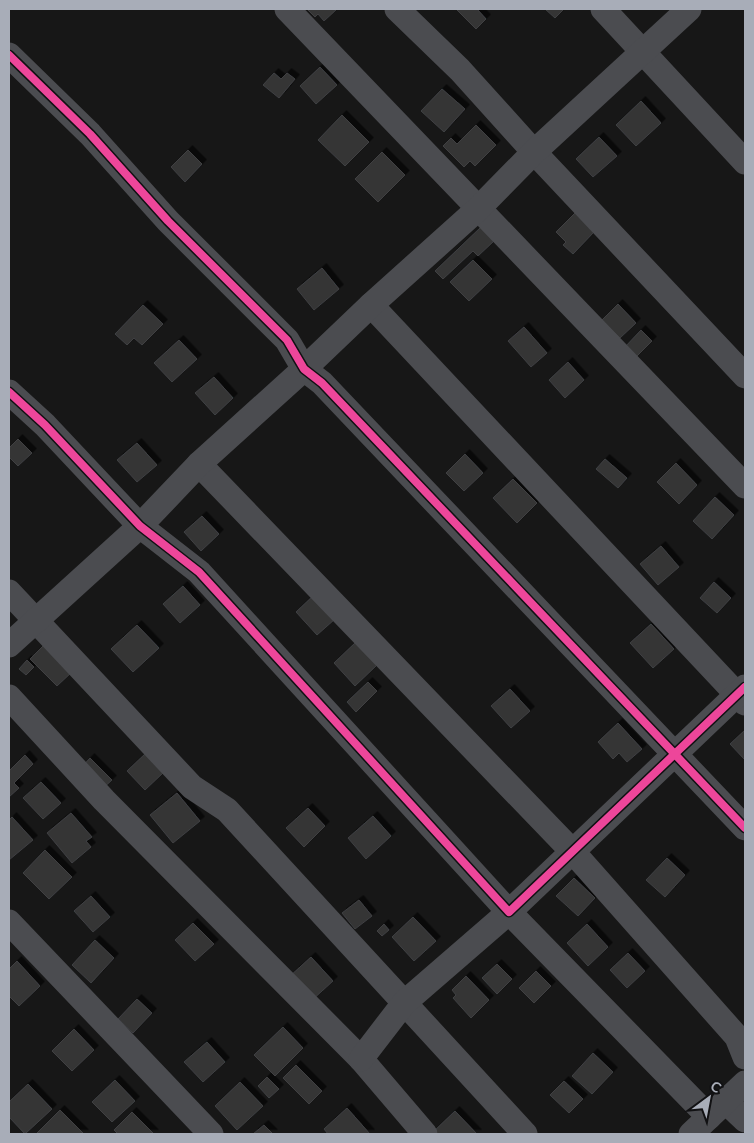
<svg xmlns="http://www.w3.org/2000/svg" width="754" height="1143" viewBox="0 0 754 1143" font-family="Lato,sans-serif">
	<defs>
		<filter id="shadow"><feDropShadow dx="4.5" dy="-4.5" stdDeviation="0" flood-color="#0009"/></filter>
	</defs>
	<rect width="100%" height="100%" fill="#171717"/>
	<g fill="#353536" stroke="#3f4043" filter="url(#shadow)">
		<polygon points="309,9 337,9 324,21 318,14 315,17 308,10"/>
		<polygon points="456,9 477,9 486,19 476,29"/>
		<polygon points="545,9 564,9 555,18"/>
		<polygon points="320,67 337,85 316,104 300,86"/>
		<polygon points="274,73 281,79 287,73 295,79 279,98 263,85"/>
		<polygon points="442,89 465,109 444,132 421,111"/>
		<polygon points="641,101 661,123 636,146 616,125"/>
		<polygon points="342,115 369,142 345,166 318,140"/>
		<polygon points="476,125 496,145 475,166 470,161 464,167 443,146 451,138 457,144"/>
		<polygon points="599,137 617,156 593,177 576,159"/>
		<polygon points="188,150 202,164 185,182 171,167"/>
		<polygon points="382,152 405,175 378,202 355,179"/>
		<polygon points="575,213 594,232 573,254 563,245 566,242 556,232"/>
		<polygon points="481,227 494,241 478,256 473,251 443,279 435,271"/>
		<polygon points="473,260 492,279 469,301 450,282"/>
		<polygon points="322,268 339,289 314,310 297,289"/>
		<polygon points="618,304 636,323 620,338 602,320"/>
		<polygon points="143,305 163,324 142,345 134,338 127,345 115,334"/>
		<polygon points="524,327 547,353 531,367 508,341"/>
		<polygon points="641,330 652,341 635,358 624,348"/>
		<polygon points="179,340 197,359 172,382 154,363"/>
		<polygon points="568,362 584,380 565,398 549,380"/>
		<polygon points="214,377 233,398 215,415 195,393"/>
		<polygon points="18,439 32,453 18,466 9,457 9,448"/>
		<polygon points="137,443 157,465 137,482 117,460"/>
		<polygon points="465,454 483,473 464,491 446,473"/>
		<polygon points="605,459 627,478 618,488 596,469"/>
		<polygon points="676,463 697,485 679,504 657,482"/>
		<polygon points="513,479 537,503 517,523 493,498"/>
		<polygon points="715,497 734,515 712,539 693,521"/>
		<polygon points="202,516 219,534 201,551 184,532"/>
		<polygon points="661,546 679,567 658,585 640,564"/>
		<polygon points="714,582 731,598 717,613 700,598"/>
		<polygon points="183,586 200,605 180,623 163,604"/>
		<polygon points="314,595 335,619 317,635 296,612"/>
		<polygon points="651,624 674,649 653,668 630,643"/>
		<polygon points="137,625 159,648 133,672 111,649"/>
		<polygon points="356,642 377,665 355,686 334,663"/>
		<polygon points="46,643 73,671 57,686 30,659"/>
		<polygon points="27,660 34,667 26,675 19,669"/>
		<polygon points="368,682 377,691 356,712 347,702"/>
		<polygon points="510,689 530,711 511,728 491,706"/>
		<polygon points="618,723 642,749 627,762 619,753 613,759 598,742"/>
		<polygon points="745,730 745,760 730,744"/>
		<polygon points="146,753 164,772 145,790 127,771"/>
		<polygon points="25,755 33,764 14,783 19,788 9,797 9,771"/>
		<polygon points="90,758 112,780 102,789 81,768"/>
		<polygon points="41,782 61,803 43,819 23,798"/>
		<polygon points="177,793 200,821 173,843 150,815"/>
		<polygon points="308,808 325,826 304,847 286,828"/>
		<polygon points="71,813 92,837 86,841 91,847 72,863 47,833"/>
		<polygon points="373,816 391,836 366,859 348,838"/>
		<polygon points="12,817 33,840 9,860 9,820"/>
		<polygon points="45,850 72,877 49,899 23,873"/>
		<polygon points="667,858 685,875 665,897 646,880"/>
		<polygon points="574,878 595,898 578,916 556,896"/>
		<polygon points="91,896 110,917 93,932 74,911"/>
		<polygon points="359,900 372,916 355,929 342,913"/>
		<polygon points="413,917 436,941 414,961 392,937"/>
		<polygon points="193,923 214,944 195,961 175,940"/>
		<polygon points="384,924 389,930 382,936 377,931"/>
		<polygon points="587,924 608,947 588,966 567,943"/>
		<polygon points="95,940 114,958 91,983 72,965"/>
		<polygon points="628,953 645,971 627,988 610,970"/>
		<polygon points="311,957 333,981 311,1001 289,977"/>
		<polygon points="17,961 40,986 19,1006 9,996 9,969"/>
		<polygon points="497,964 512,979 497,994 482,978"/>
		<polygon points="536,971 551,986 534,1003 519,988"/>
		<polygon points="466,976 489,1000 471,1018 453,998 456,995 452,990"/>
		<polygon points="137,999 152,1013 133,1033 118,1019"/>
		<polygon points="283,1027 303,1048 275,1076 254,1055"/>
		<polygon points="74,1029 94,1050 72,1071 52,1051"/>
		<polygon points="207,1042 225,1062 203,1082 184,1062"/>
		<polygon points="593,1053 613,1072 592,1094 572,1076"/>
		<polygon points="296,1065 322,1091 309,1104 283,1078"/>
		<polygon points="267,1077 279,1089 269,1098 258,1086"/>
		<polygon points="115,1080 135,1101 112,1122 92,1102"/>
		<polygon points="564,1081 583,1099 569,1113 550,1095"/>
		<polygon points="240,1082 263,1106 237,1130 215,1106"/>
		<polygon points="28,1084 52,1109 25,1134 9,1117 9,1102"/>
		<polygon points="347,1108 370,1134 328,1134 324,1129"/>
		<polygon points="60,1110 84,1134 38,1134 37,1133"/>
		<polygon points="455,1111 477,1134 434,1134 432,1133"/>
		<polygon points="132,1112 154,1134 118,1134 114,1130"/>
		<polygon points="264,1125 273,1134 253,1134"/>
	</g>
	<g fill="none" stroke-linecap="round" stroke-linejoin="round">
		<g stroke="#4b4c50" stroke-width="25">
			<polyline points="287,9 745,486"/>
			<polyline points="397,9 460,70 534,152 745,376"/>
			<polyline points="603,9 745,162"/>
			<polyline points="9,55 90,134 168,221 287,340 304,369 322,383 745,828"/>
			<polyline points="371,305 745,703"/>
			<polyline points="9,392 45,425 140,526 199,572 509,912 745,687"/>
			<polyline points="199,464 573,852 737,1037 745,1057"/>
			<polyline points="9,592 192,787 227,810 525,1134"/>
			<polyline points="9,645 140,526 199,464 304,369 371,305 479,208 534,152 689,9"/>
			<polyline points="9,697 104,800 361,1059 425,1134"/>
			<polyline points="9,922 211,1134"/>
			<polyline points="361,1059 404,1003 509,912 709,1117"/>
			<polyline points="725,1101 745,1120"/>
			<polyline points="691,1134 745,1083"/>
		</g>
		<defs>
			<g id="cycleway">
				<polyline points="9,55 90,134 168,221 287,340 304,369 322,383 745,828"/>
				<polyline points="9,392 45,425 140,526 199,572 509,912 745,687"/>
			</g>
		</defs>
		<use href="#cycleway" stroke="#111113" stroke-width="11"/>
		<use href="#cycleway" stroke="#ed469a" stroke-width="8"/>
	</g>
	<rect width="754" height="1143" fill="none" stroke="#a8adb8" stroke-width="20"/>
	<g transform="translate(709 1098) rotate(32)" stroke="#111113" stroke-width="4" paint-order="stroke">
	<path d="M0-4L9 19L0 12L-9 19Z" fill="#a8adb8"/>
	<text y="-8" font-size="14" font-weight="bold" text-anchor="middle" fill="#a8adb8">С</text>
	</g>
</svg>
